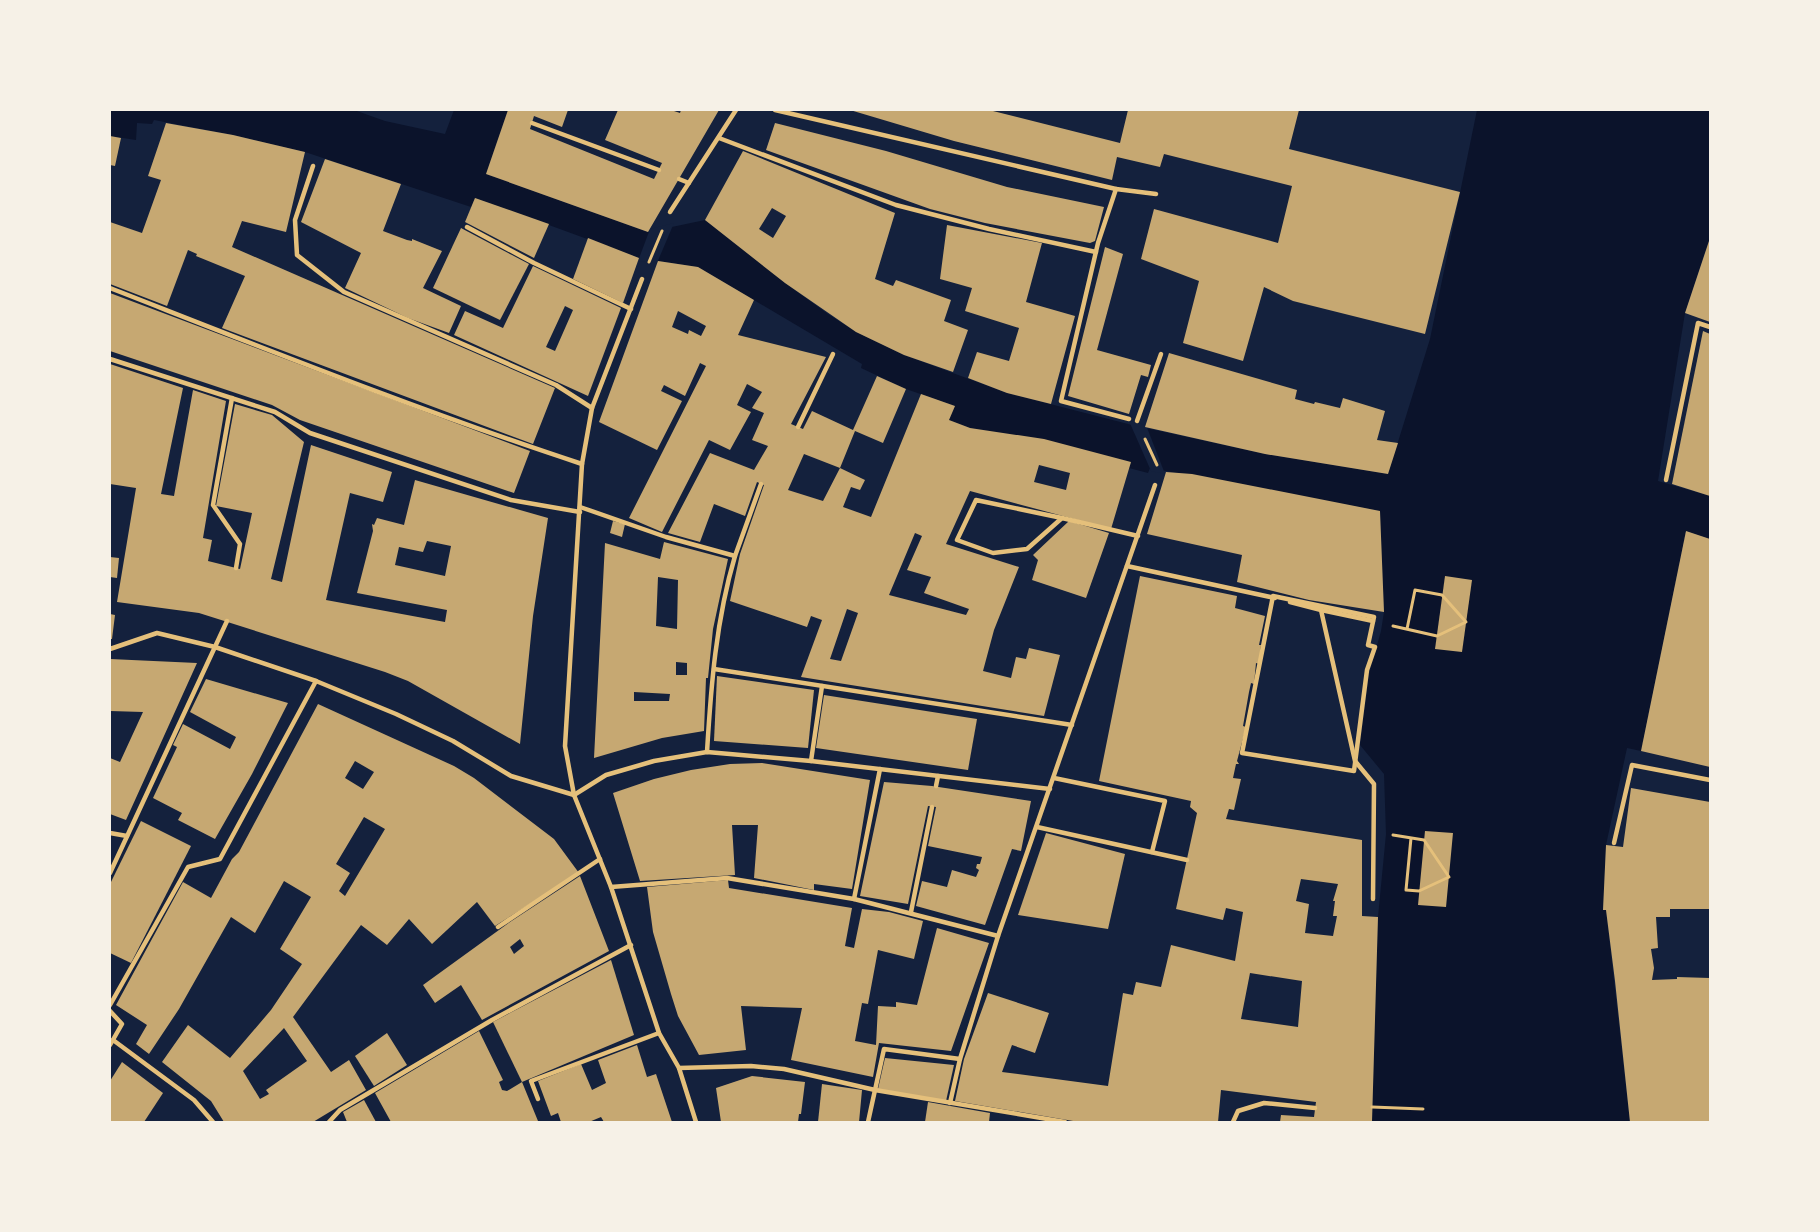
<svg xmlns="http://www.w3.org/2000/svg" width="1820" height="1232" viewBox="0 0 1820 1232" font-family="Overpass,sans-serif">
	<rect width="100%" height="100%" fill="#14213d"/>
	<polygon fill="#0b132b" points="110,110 354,110 385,121 445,134 454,110 508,110 486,174 648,232 705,220 785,283 828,314 856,332 904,355 1007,393 1132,425 1265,454 1388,474 1430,339 1477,110 1710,110 1710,237 1685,313 1658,481 1710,496 1710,539 1686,531 1641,751 1627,748 1606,845 1603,910 1606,910 1630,1122 1372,1122 1378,917 1386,834 1384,774 1360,745 1369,674 1381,631 1384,612 1380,511 1150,468 1148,473 1129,468 1131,463 970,428 949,420 955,406 906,389 861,368 862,364 698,267 639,258 475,198 471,207 305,152 233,135 154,120 152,124 137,123 136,140 110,136"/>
	<g fill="#14213d">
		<polygon points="674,223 657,263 638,261 650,229"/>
		<polygon points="1129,421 1146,425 1165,474 1151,471"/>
	</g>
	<g fill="#c6a872" fill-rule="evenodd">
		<polygon points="508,110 568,110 562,127 534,116 530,129 654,179 662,163 605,140 618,110 671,110 680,113 681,110 719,110 648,232 486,174"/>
		<polygon points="850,110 989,110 1120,143 1128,110 1299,110 1289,149 1460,192 1425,334 1293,301 1264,287 1243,361 1183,343 1199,281 1141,259 1154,209 1278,243 1292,186 1164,154 1160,167 1117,157 1112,180 954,141"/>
		<polygon points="166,123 233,135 305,152 286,232 242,221 232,247 555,388 533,444 222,328 245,276 196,256 197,254 188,250 167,306 110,284 110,222 142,233 161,180 148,176"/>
		<polygon points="775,123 886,151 1007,187 1104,207 1095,241 1090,243 985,223 930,209 766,150"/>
		<polygon points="110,136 121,138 115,166 110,165"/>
		<path d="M743 151 895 213 875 279 893 286 896 280 951 300 944 321 968 330 953 372 904 355 856 332 785 283 705 220ZM772 208 786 216 773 238 759 229Z"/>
		<polygon points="325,159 401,184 383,231 407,240 412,241 412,239 442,251 423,288 461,306 449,333 408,318 345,288 361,253 301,222"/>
		<polygon points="475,198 549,224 534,258 465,222"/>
		<polygon points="947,225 1042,243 1026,302 1075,316 1051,404 1007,393 968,378 977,352 1009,361 1019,328 965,311 972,288 940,279"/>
		<polygon points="461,228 529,264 500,320 433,288"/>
		<polygon points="588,238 639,258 623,303 573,279"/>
		<polygon points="1710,238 1710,322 1685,313"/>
		<polygon points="1105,247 1123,254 1097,350 1151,365 1148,377 1141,375 1129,414 1068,396"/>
		<path d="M658 261 698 267 754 300 738 335 826 357 791 424 803 429 812 411 853 430 877 376 906 389 883 443 855 431 840 468 865 480 860 490 851 487 843 507 871 517 921 394 955 406 949 420 970 428 1044 439 1131 462 1111 529 970 491 946 544 1019 567 994 630 983 671 1011 678 1016 657 1026 659 1029 648 1060 655 1044 716 801 677 822 620 811 616 807 627 730 601 740 554 764 485 757 482 745 516 714 504 700 542 668 533 710 453 754 470 768 446 752 440 764 413 752 408 762 392 747 384 737 405 751 412 730 450 709 440 662 532 629 518 706 366 700 363 685 396 664 385 661 391 682 401 657 450 599 422ZM678 311 706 326 701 336 689 330 688 334 672 327ZM804 454 840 468 823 501 788 490ZM1039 465 1070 473 1066 490 1034 482ZM915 533 922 536 907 570 931 577 924 593 969 609 966 615 889 595ZM847 609 858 613 841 661 830 659Z"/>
		<path d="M533 266 621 308 588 396 454 335 465 311 503 328ZM565 306 573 310 555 351 546 347Z"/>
		<polygon points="110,293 530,451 514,493 300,420 272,405 110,351"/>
		<polygon points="1703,331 1710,334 1710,496 1672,484"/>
		<polygon points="1169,353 1297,390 1295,399 1314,404 1315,402 1340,408 1343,398 1385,411 1377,440 1398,443 1388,474 1265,454 1145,427"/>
		<path d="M110 364 183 388 161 494 174 496 193 390 226 401 203 538 212 540 208 561 240 569 252 513 216 506 235 404 272 415 304 442 271 579 282 582 311 445 392 472 383 502 350 493 326 600 445 622 447 610 357 593 373 531 372 524 374 525 377 518 404 525 415 480 548 518 533 616 520 744 408 681 385 672 199 613 117 602 136 488 110 484ZM427 541 451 546 445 576 395 565 399 547 423 552Z"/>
		<polygon points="1166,472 1192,474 1380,511 1384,612 1309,600 1237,582 1242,555 1147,534"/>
		<polygon points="613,521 625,524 622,537 610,533"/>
		<polygon points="1069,521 1109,533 1086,598 1032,580 1038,560 1033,555"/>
		<polygon points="1686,531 1710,539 1710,767 1641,751"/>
		<path d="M664 542 728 559 713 629 708 678H706L704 731 662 738 594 758 605 543 660 559ZM658 577 678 580 677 629 656 626ZM676 662 687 663V675H676ZM634 692 670 694 669 701H634Z"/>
		<polygon points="110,557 119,558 117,578 110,577"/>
		<path d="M1140 576 1237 596 1235 608 1265 616 1259 645H1261L1259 664 1256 663 1254 684 1251 683 1249 692 1243 726 1246 727 1237 761 1239 764H1236L1233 778 1241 779 1234 810 1229 809 1226 819 1362 840V916L1378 917 1372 1122H1280L1281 1115 1314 1117 1316 1102 1221 1090 1218 1122H1079L955 1101 964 1059 988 993 1049 1013 1035 1053 1012 1045 1002 1072 1108 1086 1123 993 1133 995 1136 982 1161 987 1171 945 1235 961 1243 912 1226 908 1223 920 1176 909 1197 813 1190 807 1191 801 1099 781ZM1301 879 1338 884 1333 901H1335L1333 916H1337L1333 936 1305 933 1309 904 1296 901ZM1250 973 1302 981 1298 1027 1241 1019Z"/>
		<polygon points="1445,576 1472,580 1462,652 1435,649"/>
		<polygon points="110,614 115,615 112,639 110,639"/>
		<polygon points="110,659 197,663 126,820 110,814 110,758 120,762 143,712 110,711"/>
		<polygon points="717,676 814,690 808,748 714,741"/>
		<polygon points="206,679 288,703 252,774 215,839 178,820 182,813 153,798 177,747 173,745 183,724 230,749 236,737 190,712"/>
		<polygon points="824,695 977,719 968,770 816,748"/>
		<path d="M318 704 454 766 474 778 554 839 579 873 495 926 477 902 432 944 409 919 387 945 361 925 293 1017 331 1072 349 1060 366 1090 313 1122H224L211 1101 162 1062 188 1025 230 1058 271 1010 302 964 280 949 311 897 284 881 255 933 231 917 179 1009 149 1054 136 1044 147 1025 116 1005 183 882 211 898 232 859 239 852ZM355 761 374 772 363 789 345 778ZM364 817 385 829 345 896 339 891 350 873 336 864ZM284 1028 307 1061 266 1090 269 1094 260 1099 243 1071Z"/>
		<polygon points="762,763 870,780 852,889 814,884 814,890 754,878 758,825 732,825 735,875 640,881 613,793 654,779 691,770 730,764"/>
		<polygon points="884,782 932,786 1031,801 1021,851 1012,849 985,925 916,906 922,881 947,887 952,870 976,877 979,870 976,868 977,864 980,864 982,857 928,846 936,807 928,806 908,904 860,896"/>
		<polygon points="1631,788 1710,802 1710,909 1670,909 1670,917 1656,917 1658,948 1651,949 1654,968 1652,980 1677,979 1677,977 1710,978 1710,1122 1630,1122 1615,981 1606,910 1603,910 1606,845 1623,847"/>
		<polygon points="141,821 191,846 131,963 110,953 110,884"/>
		<polygon points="1425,831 1453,833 1446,907 1418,905"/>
		<polygon points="1046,833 1125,854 1108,929 1018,915"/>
		<path d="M580 876 609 951 482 1020 461 985 435 1003 423 985 510 922ZM520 939 524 946 514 954 510 947Z"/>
		<polygon points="728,880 729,888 852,908 845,946 854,948 862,909 889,912 923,921 914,959 878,950 868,1004 862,1003 855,1041 876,1045 878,1006 896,1007 896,1002 917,1005 937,928 989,943 951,1051 879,1043 873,1077 791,1060 802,1008 741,1006 746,1050 699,1055 678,1016 671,994 653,932 647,887"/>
		<polygon points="611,960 634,1035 522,1082 493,1022"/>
		<polygon points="479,1031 503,1080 499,1082 502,1090 507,1091 522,1082 538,1121 391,1122 375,1093"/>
		<polygon points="387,1033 407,1065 374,1086 355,1056"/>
		<polygon points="637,1045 647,1077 656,1074 672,1122 604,1122 601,1117 589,1122 561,1122 558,1113 551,1116 538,1081 581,1064 592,1090 606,1083 598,1060"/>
		<polygon points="885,1058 954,1065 946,1101 878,1089"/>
		<polygon points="122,1062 163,1093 144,1122 110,1122 110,1081"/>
		<polygon points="752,1076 805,1082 801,1114 799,1114 798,1122 721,1122 716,1088"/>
		<polygon points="822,1084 862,1090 859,1122 818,1122"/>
		<polygon points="364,1100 376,1122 347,1122 343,1112"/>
		<polygon points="928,1102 990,1113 989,1122 925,1122"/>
	</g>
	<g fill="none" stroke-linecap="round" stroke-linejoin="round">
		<g stroke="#e5c07b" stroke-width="3">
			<polyline points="649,262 662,231"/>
			<polyline points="1145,439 1157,465"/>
			<polyline points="1393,626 1437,636 1466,622 1442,595 1415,590 1407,629"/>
			<polyline points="1393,835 1424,840 1449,877 1419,891 1406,890 1411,838"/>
			<polyline points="1372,1107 1423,1109"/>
		</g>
		<g stroke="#e5c07b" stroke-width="4.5">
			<polyline points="775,110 1116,189"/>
			<polyline points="532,123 659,170"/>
			<polyline points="719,138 896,205 989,229 1096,252"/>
			<polyline points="313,166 295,220 297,255 344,292 556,385 592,408"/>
			<polyline points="679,179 689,183"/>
			<polyline points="670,212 736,110"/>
			<polyline points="467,227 534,263 631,309"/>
			<polyline points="642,279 592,408 582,464 565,746 574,795 611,887 659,1033 679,1068 696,1122"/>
			<path d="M110 288C266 349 423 412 582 464"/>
			<polyline points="110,359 275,412 310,433 511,500 580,512"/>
			<polyline points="232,398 213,505 240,544 236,568"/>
			<polyline points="1129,419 1061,401 1098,243 1116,189 1156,194"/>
			<polyline points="1137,421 1161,354"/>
			<polyline points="798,427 833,354"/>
			<polyline points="1666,480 1698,323 1710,327"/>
			<polyline points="580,507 666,537 735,556 761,484"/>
			<polyline points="1062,518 976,500 957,540 993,553 1027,549 1062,518 1138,536"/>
			<polyline points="1127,566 1275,598"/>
			<polygon points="1273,596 1374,617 1368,645 1375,647 1367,670 1354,771 1242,753"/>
			<polyline points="1290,602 1321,610 1355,761 1374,784 1373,899"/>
			<polyline points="1321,610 1373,621"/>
			<polyline points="110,649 157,633 215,647 316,681 396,714 453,741 511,776 574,795"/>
			<polyline points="714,669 1072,725"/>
			<path d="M707 752C711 686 716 620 735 556"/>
			<polyline points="811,761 822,686"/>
			<polyline points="1054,778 1165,801 1152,852"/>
			<polyline points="936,786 938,776"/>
			<polyline points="574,795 606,775 654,761 707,752 811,761 1050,789"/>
			<polyline points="1037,827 1187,860"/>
			<polyline points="110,833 127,836"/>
			<polyline points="1614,843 1632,765 1710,780"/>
			<polyline points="110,873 227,621"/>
			<polyline points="611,887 727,878 854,899 998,936"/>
			<polyline points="854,899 880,769"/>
			<polyline points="911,912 932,807"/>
			<polyline points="498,927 600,859"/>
			<polyline points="110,1005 188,867 220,859 316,681"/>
			<polyline points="110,1011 122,1024 110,1045"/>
			<polyline points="113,1040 194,1100 213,1122"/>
			<polyline points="679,1068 751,1066 784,1069 875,1090 1065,1122"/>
			<polyline points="538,1099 531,1081 659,1033"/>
			<polyline points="950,1103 960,1059 998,936 1155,485"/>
			<polyline points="329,1122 340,1110 492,1020 631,945"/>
			<polyline points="868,1122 884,1049 960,1059"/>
			<polyline points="1233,1122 1238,1111 1264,1103 1315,1108"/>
		</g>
	</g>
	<rect width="1820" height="1232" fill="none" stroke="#f6f1e7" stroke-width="222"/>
</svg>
